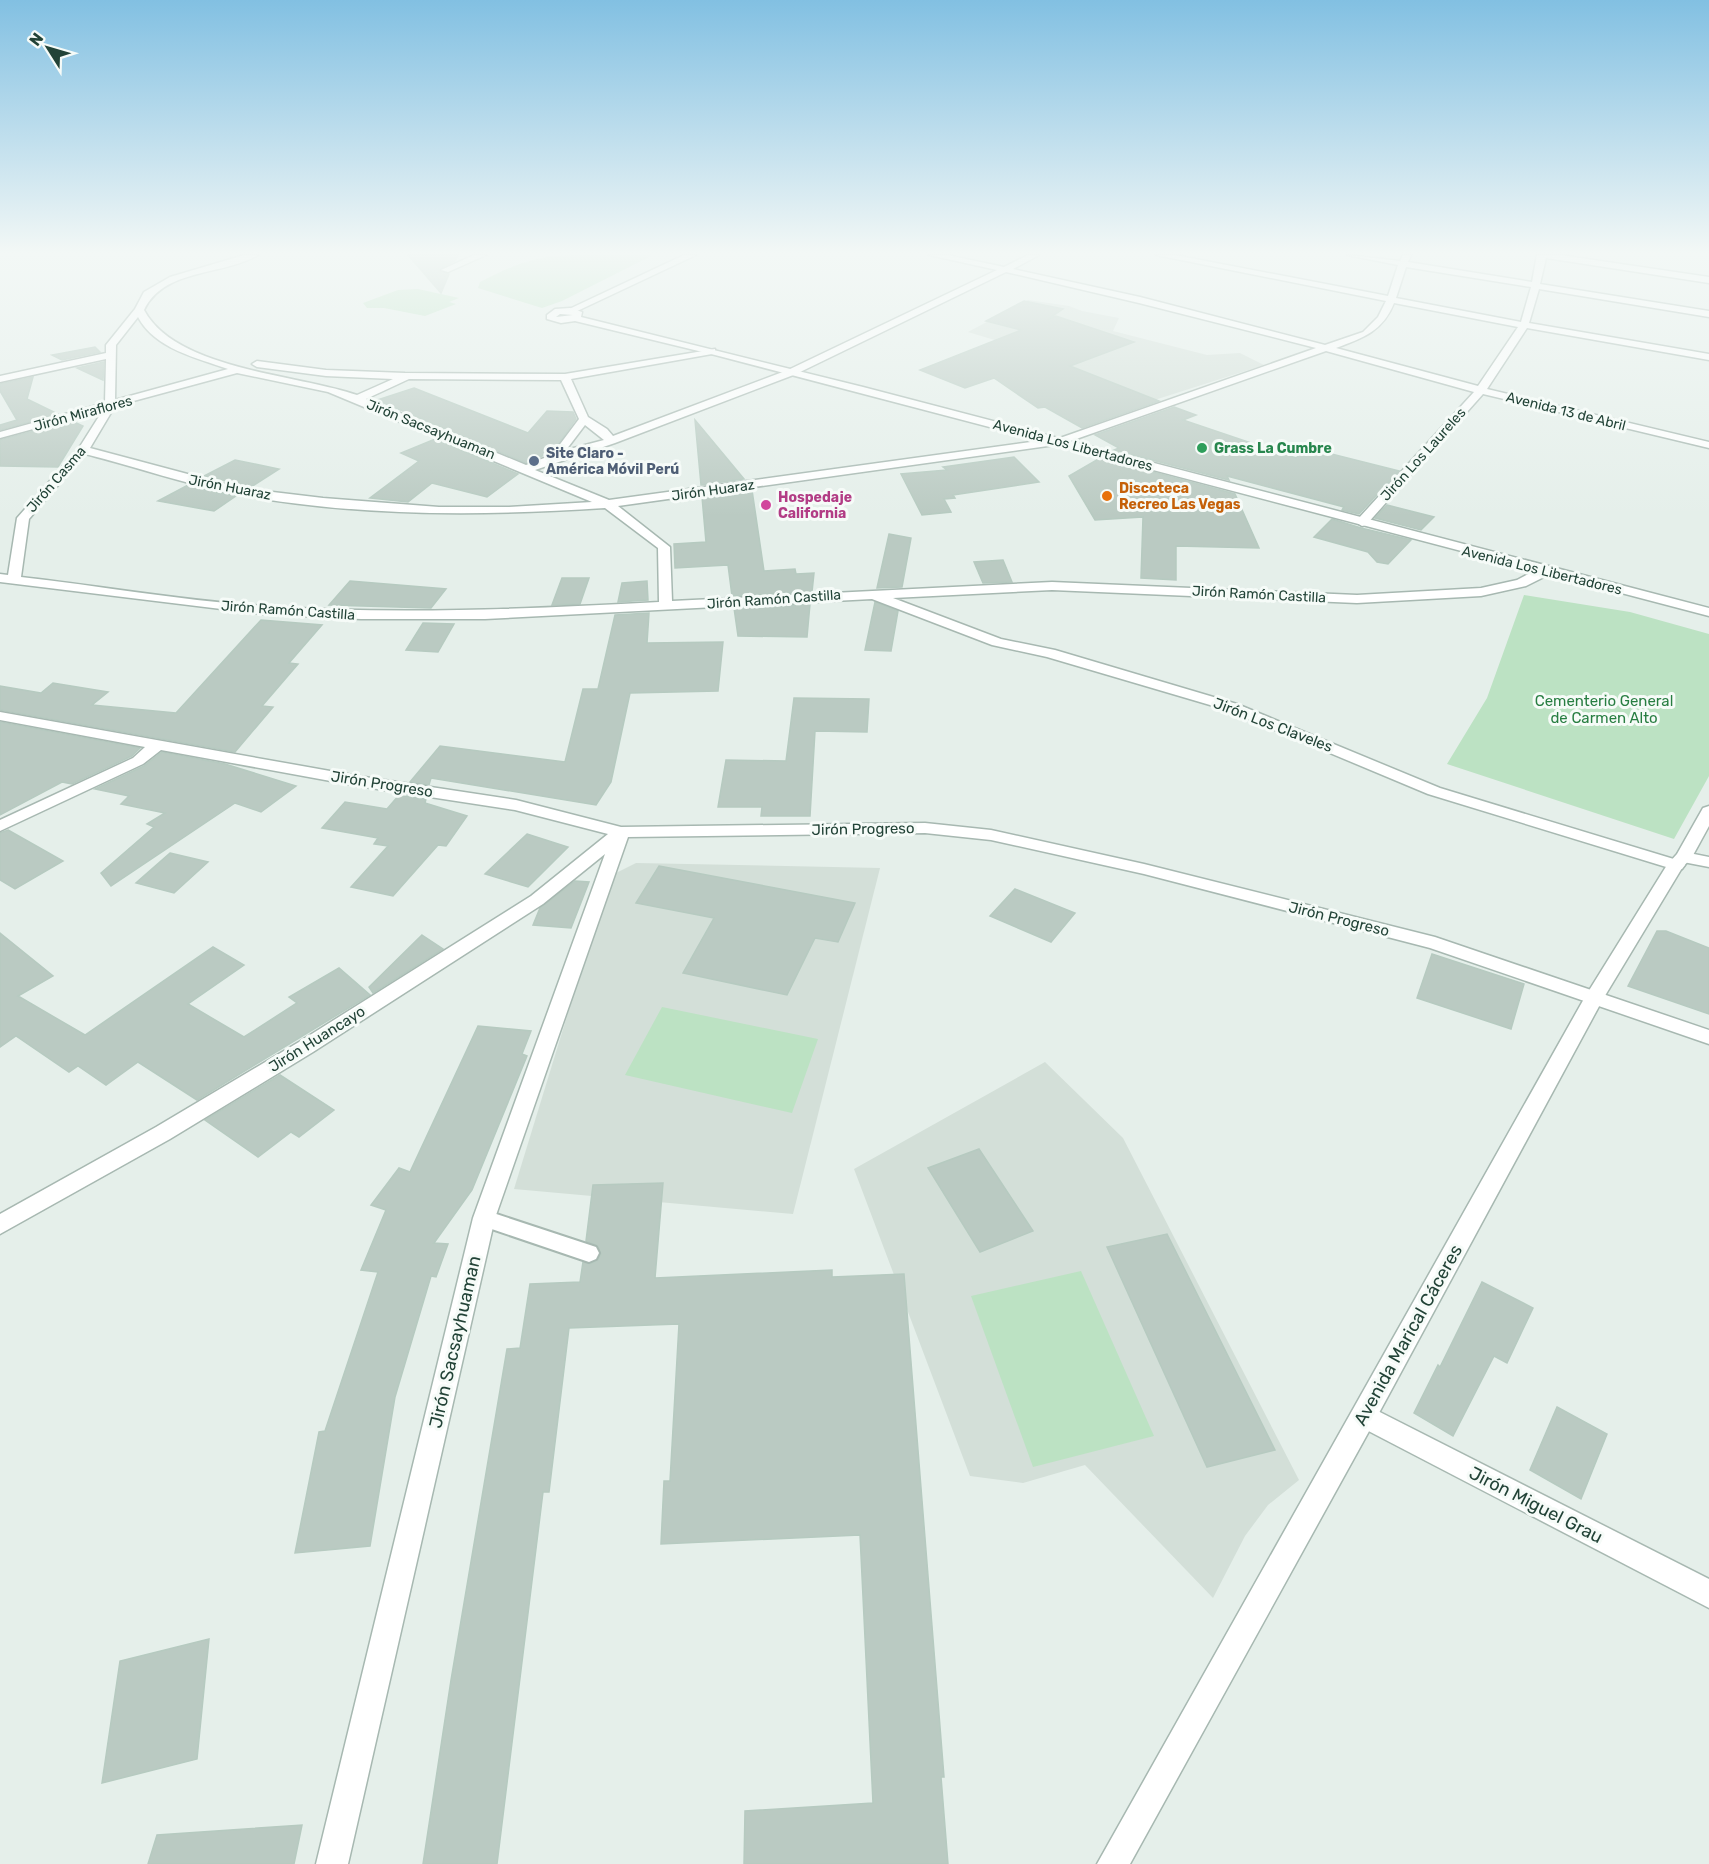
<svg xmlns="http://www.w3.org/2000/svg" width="1709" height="1864" viewBox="0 0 1709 1864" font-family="Rubik,sans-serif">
	<rect width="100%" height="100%" fill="#e5efea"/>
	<g fill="#d3dfd8">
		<polygon points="1028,300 1069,306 1082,311 1119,318 1113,331 1207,355 1240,353 1264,365 1142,404 1038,353 968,332"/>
		<polygon points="636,863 880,868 793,1214 514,1189 610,876"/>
		<polygon points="1045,1062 1123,1138 1299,1480 1268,1505 1245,1536 1213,1598 1085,1465 1023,1483 970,1476 854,1169"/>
	</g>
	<g fill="#bce2c3">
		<path d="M570 255H653L562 301 542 308 478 288 480 282C512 266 533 256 570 255Z"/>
		<polygon points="418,289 459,298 449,302 456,304 425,316 384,308 367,308 363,303 398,290"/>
		<polygon points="1524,595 1630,612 1709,634 1709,776 1674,839 1447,764 1487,698"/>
		<polygon points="662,1007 818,1039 792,1113 625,1075"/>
		<polygon points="1081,1271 1154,1436 1033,1467 971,1296"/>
	</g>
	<g fill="#bacac2" stroke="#b6cac0" stroke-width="1.5">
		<polygon points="408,255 458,255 455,261 439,269 449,274 441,293"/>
		<polygon points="1024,301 1063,309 1047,320 1056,316 1134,342 1070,366 1159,401 1082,428 1045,407 1038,408 994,378 965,388 920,370 1021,330 986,321"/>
		<polygon points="95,347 100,352 62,360 52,355"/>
		<polygon points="104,362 103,380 77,368"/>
		<polygon points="33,377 27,399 58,414 0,430 0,425 17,420 0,391 0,384"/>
		<polygon points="414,388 528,433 547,411 573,412 576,419 556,447 542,456 526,463 377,400"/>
		<polygon points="1174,407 1196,415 1183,420 1296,458 1308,448 1399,471 1359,514 1342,510 1344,507 1227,476 1229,480 1114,450 1119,448 1095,435"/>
		<polygon points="695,420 744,479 701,485"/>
		<polygon points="72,421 83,426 58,467 0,466 0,440"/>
		<polygon points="435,439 518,474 487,497 432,483 408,502 370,498 419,461 401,453"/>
		<polygon points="1014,457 1039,482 953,495 955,498 944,499 951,512 922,515 901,474 947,470 943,467"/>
		<polygon points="1100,458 1235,494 1259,548 1176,546 1176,580 1141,578 1143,517 1095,520 1069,476"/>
		<polygon points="235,460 279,469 251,487 204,476"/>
		<polygon points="188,485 220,493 236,496 214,511 158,501"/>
		<polygon points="752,490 764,571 795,569 796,574 814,573 812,592 732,596 728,565 675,568 674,544 706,542 702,497"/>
		<polygon points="1387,505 1434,517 1421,530 1375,518"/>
		<polygon points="1332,519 1361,528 1411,540 1388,564 1377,562 1368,552 1314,537"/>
		<polygon points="889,534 911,538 902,587 877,588"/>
		<polygon points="1003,560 1012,582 983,583 974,562"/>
		<polygon points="562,578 589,578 580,604 552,605"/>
		<polygon points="350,581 446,589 431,608 329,605"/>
		<polygon points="647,581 648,600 618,602 622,583"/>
		<polygon points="875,602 898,611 891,651 865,650"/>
		<polygon points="810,604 807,637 738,636 734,608"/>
		<polygon points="649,613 647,643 723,642 718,691 630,693 611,782 596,805 431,778 429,785 410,782 440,746 565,762 583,689 598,689 615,615"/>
		<polygon points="261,620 322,625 289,663 298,664 262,706 273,707 235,752 0,710 0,686 41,693 53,683 108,692 92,705 176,713"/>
		<polygon points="423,623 454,624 438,652 406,650"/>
		<polygon points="794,698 869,699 867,732 815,731 810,816 761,816 762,807 718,807 726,760 786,761"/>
		<polygon points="0,722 140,748 132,756 72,784 62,782 0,815"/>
		<polygon points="162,752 225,764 296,786 261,812 235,803 111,886 101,873 154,827 147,824 165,813 121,804 129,796 95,789 144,766"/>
		<polygon points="399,795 426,799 425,803 467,816 446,846 438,845 393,896 351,887 388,846 374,844 378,838 322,828 345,802 387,809"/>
		<polygon points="8,830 63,861 15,889 0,880 0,833"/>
		<polygon points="527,834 568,847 528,887 485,874"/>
		<polygon points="170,853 208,862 174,893 136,883"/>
		<polygon points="659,866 855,903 838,942 815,938 787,995 683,973 714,918 636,903"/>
		<polygon points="575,881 589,882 571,928 533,925 540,908"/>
		<polygon points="1015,889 1075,913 1051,942 990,916"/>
		<polygon points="1657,931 1666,931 1709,948 1709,1014 1628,986"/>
		<polygon points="0,933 53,976 18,996 85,1035 213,947 244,965 188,1004 244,1037 297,1003 289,997 339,968 370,995 197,1100 138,1062 106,1085 78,1066 69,1072 16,1036 0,1047"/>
		<polygon points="422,935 443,949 373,993 369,987"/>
		<polygon points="1432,954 1524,984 1511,1029 1417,998"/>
		<polygon points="478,1026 531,1031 522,1054 527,1056 472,1190 434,1243 448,1244 436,1277 431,1276 395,1397 370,1546 295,1553 319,1432 325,1431 378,1272 361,1270 386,1210 371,1205 399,1168 410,1172"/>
		<polygon points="280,1075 334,1110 299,1137 291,1132 258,1157 205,1120"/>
		<polygon points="979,1149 1033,1231 980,1252 928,1168"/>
		<polygon points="663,1183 655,1278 832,1270 832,1277 904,1274 944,1777 941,1777 948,1864 744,1864 745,1811 873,1803 860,1535 661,1544 664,1481 670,1481 679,1324 569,1328 549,1492 543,1492 497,1864 423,1864 451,1680 507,1349 520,1348 530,1284 580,1282 583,1262 590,1264 598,1260 601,1254 598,1246 586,1241 593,1185"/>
		<polygon points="1167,1234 1275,1450 1207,1467 1107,1247"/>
		<polygon points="1482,1282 1533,1308 1507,1363 1494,1356 1453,1436 1414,1413 1438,1365 1440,1367"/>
		<polygon points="1557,1407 1607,1434 1581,1499 1530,1470"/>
		<polygon points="209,1639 197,1759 102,1783 120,1661"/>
		<polygon points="302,1825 294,1864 148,1864 157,1835"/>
	</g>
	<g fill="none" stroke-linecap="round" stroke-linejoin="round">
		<defs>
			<polygon id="service" points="484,1210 596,1247 599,1253 596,1259 589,1262 477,1224 474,1218 477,1212"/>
			<g id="minor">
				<path d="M244 255H258C222 276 164 268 144 310 176 370 297 374 357 395L393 379 326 376 257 367 252 364 257 361 326 370 405 373 565 374 715 349V353L712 354 571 379 588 417 607 429 613 436 788 370 997 270 929 255H947L1004 267 1028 255H1039L1013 269 1140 297 1325 345 1363 332 1378 317 1386 301 1156 255H1175L1388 296 1398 265 1347 255 1400 261 1403 255H1411L1408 262 1532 282 1537 255H1560L1709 277V283L1546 258 1540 284 1709 311V317L1539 289 1529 323 1709 354V360L1527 328 1487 389 1709 442V448L1483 394 1366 525 1362 526 1356 522 1358 519 1474 392 1326 351 1062 444 618 506 670 547 672 601 1052 582 1357 595 1481 588 1517 580 1540 568H1550V574L1526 586 1481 596 1357 603 1052 590 893 598 1001 639 1055 650 1237 704 1440 788 1677 860 1678 853 1684 852 1709 857V867L1683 862 1685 865 1682 869 1676 870 1428 794 1227 710 1047 657 992 645 872 599 485 619H361L262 614 0 582V574L8 575 17 518 79 448 103 410 0 438V432L105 403 106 359 0 382V376L106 353V345L135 309 144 292 170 277ZM1406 267 1531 287 1521 322 1396 298ZM1006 272 1139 303 1316 348 1060 438 609 500 535 470 615 443 796 374ZM1394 303 1518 327 1478 386 1336 348C1363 338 1383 331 1394 303ZM138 317C155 349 197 358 228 369L115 400 116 345ZM237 373 328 392 592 502 509 507H439L323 498 240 488 90 448 115 406ZM409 379 561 380 579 419 552 455 526 465 366 399ZM585 425 604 440 566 450ZM85 454C137 467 188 485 240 495 361 517 484 516 605 508L658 548 659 602C527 609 396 615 264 606 183 601 102 586 21 577L29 519Z"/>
				<polygon points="474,255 486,255 448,272 441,270"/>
				<polygon points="684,255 696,255 573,313 565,311"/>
				<polygon points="0,712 358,776 516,800 621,827 925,823 991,830 1144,864 1435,937 1709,1030 1709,1044 1430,948 1144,874 991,840 925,833 628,837 495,1218 348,1864 316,1864 473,1218 605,854 543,904 313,1052 170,1139 0,1234 0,1214 156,1127 299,1042 531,896 608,834 515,810 358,786 161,750 143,764 0,831 0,820 133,758 145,747 0,720"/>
				<polygon points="1364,1404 1709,1579 1709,1608 1355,1424 1352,1416 1355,1408"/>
			</g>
			<g id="tertiary">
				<path d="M555 309 570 308 582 312 581 317 863 387 1709 608V616L715 355 575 321 561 323 547 319V315ZM560 314 573 315 556 317Z"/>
				<polygon points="1709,806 1709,826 1692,857 1682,868 1603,999 1373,1424 1130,1864 1097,1864 1585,997 1667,865 1677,854 1703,808"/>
			</g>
		</defs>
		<use href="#service" stroke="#a7b8b1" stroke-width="4"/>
		<use href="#minor" stroke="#a7b8b1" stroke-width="3"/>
		<use href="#tertiary" stroke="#a7b8b1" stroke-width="3"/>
		<use href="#service" fill="#fff" fill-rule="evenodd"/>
		<use href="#minor" fill="#fff" fill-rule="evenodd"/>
		<use href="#tertiary" fill="#fff" fill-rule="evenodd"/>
	</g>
	<linearGradient id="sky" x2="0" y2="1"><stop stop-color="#82c0e2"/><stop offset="0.49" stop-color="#f3f8f6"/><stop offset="1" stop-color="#f3f8f6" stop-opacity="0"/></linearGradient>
	<rect width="1709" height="516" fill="url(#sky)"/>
	<circle fill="#2e9e5b" stroke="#f6fbf8" stroke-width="2" cx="1202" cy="448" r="6"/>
	<circle fill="#5c6f8a" stroke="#f6fbf8" stroke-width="2" cx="534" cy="461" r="6"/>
	<circle fill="#e8710a" stroke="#f6fbf8" stroke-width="2" cx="1107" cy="496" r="6"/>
	<circle fill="#d1479c" stroke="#f6fbf8" stroke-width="2" cx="766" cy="505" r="6"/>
	<g text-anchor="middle" stroke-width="6" stroke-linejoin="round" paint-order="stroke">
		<g font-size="14" fill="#224337" stroke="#f6fbf8">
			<text transform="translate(1566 411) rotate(14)" y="5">Avenida 13 de Abril</text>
			<text transform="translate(83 413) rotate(-15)" y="5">Jirón Miraflores</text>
			<text transform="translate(431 429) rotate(22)" y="5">Jirón Sacsayhuaman</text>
			<text transform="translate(1073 445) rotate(15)" y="5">Avenida Los Libertadores</text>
			<text transform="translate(1423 454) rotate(-48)" y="5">Jirón Los Laureles</text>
			<text transform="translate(56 479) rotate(-49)" y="5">Jirón Casma</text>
			<text transform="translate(230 487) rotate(11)" y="5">Jirón Huaraz</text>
			<text transform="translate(713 490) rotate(-8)" y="5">Jirón Huaraz</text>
			<text transform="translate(1542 570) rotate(14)" y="5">Avenida Los Libertadores</text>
			<text transform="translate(1259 594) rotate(3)" y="5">Jirón Ramón Castilla</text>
			<text transform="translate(774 599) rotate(-4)" y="5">Jirón Ramón Castilla</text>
			<text transform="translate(288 610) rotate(4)" y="5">Jirón Ramón Castilla</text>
		</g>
		<g font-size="14" font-weight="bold" fill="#27864d" stroke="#f6fbf8" text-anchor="start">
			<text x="1214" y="453">Grass La Cumbre</text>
		</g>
		<g font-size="14" font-weight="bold" fill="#4e5e75" stroke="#f6fbf8" text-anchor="start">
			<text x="546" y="458">Site Claro -<tspan x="546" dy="16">América Móvil Perú</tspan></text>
		</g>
		<g font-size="14" font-weight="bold" fill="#c56008" stroke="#f6fbf8" text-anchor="start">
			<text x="1119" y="493">Discoteca<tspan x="1119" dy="16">Recreo Las Vegas</tspan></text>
		</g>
		<g font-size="14" font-weight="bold" fill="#b23c85" stroke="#f6fbf8" text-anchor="start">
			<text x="778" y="502">Hospedaje<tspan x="778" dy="16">California</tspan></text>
		</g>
		<g font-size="15" fill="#287e42" stroke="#f6fbf8">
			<text x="1604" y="706">Cementerio General<tspan x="1604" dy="17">de Carmen Alto</tspan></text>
		</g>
		<g font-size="15" fill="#224337" stroke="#f6fbf8">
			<text transform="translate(1273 725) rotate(21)" y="5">Jirón Los Claveles</text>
			<text transform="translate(382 784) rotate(9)" y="5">Jirón Progreso</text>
			<text transform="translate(863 829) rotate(-1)" y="5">Jirón Progreso</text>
			<text transform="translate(1339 919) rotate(14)" y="5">Jirón Progreso</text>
			<text transform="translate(317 1039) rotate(-32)" y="5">Jirón Huancayo</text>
		</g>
		<g font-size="18" fill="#224337" stroke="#f6fbf8">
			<text transform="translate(1408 1335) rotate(-61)" y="6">Avenida Marical Cáceres</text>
			<text transform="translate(455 1342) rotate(-77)" y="6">Jirón Sacsayhuaman</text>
			<text transform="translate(1536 1505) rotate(27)" y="6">Jirón Miguel Grau</text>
		</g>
	</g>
	<g transform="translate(48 48) rotate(307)" stroke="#f6fbf8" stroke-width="4.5" paint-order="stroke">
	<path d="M0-4.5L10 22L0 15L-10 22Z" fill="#224337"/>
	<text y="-9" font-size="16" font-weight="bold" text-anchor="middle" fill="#224337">N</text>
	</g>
</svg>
